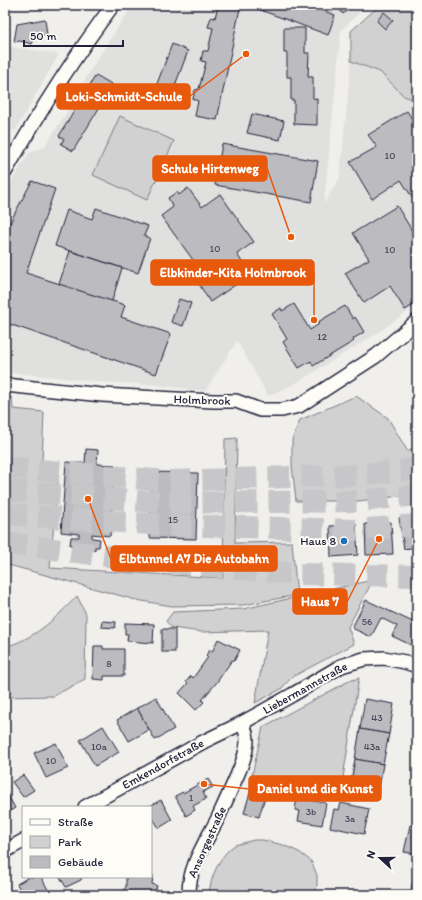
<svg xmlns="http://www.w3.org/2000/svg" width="422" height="900" viewBox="0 0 422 900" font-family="Itim,sans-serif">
	<rect width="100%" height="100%" fill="#f0efec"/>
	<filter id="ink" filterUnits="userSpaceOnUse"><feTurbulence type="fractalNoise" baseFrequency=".025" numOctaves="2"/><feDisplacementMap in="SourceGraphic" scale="8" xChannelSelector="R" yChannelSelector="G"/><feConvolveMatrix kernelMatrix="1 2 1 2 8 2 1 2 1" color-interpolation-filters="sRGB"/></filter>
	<g filter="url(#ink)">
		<g fill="#e0e0df">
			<polygon points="133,5 368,5 341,30 324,204 340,177 351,61 380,72 404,96 417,101 417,305 376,334 296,383 268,396 237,341 205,391 156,385 100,382 5,372 5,192 29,153 44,147 65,115 93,66 110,39"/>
			<polygon points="5,46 59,54 15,131 5,129"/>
		</g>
		<g fill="#d2d1d1" stroke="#7a7a86">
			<polygon points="380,5 417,5 417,101 404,96 380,72 351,61 351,31"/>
			<polygon points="120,116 174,141 147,200 93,175"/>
			<polygon points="356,396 388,418 408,452 417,443 417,494 358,501 296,501 292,465 292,440 300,420"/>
			<polygon points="5,397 12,398 13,409 44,412 42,462 59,464 50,568 223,578 225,439 237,438 235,543 292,542 297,595 243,605 172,606 136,600 5,564"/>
			<polygon points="373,580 348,627 354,644 292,677 281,689 255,703 268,630 202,632 172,628 166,621 173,612 243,609"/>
			<path d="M77 596 86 614 85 679 54 696 5 697V647C11 645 17 643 23 640 44 630 62 612 77 596Z"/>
			<polygon points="359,678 341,790 252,775 263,727 349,681"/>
			<path d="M254 840H263L283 845 299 852 311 861 317 875V886L314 895H209C210 878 220 854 235 845 241 843 248 842 254 840Z"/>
		</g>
		<g fill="#bcbcc0" stroke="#22223b">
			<polygon points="218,5 227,5 240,8 217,120 195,116 198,101 193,99 195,90 199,89 206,62 201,61 203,51 208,51 213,28 208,27 211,17 215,18"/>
			<polygon points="247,5 307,5 335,15 328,35"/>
			<polygon points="336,5 354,5 343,14"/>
			<polygon points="384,12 393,20 385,29 377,21"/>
			<polygon points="45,19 47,35 35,38 32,44 20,41 14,42 17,24"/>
			<polygon points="284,28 305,28 305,53 309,53 308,77 313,77 313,98 317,99 317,125 294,124 294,100 291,100 291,77 287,77 287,53 284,53"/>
			<polygon points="172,44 188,51 168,104 152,97"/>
			<polygon points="96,75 113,85 73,151 61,144 64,139 59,136"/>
			<polygon points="407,111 417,127 417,205 401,180 372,199 350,162 377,147 368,135"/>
			<polygon points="252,114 284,121 280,140 247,133"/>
			<polygon points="222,144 318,161 311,202 215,185"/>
			<polygon points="32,181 55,189 26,273 125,305 121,317 171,334 156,374 9,324 5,336 5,233 16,211"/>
			<polygon points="188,188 202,207 220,194 254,242 237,254 250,275 210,302 190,269 196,264 161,216 173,207 168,198 177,192 179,195"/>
			<polygon points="397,206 417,239 417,303 405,310 390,286 364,303 345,273 369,259 353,233"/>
			<polygon points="96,208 148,226 144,236 150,238 138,273 55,246 67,210 92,219"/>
			<polygon points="70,251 122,268 112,301 59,284"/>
			<polygon points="179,299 191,303 183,326 171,322"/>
			<polygon points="294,304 310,330 319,324 318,322 345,306 353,319 355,317 364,332 353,339 354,341 313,366 311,361 299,368 283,342 287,339 272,314 281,308 282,311"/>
			<polygon points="86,449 98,450 97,464 115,465 110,536 92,534 92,538 100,539 99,547 95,547 95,550 74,549 75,545 70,545 71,537 79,537 79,534 61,532 66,462 85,463"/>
			<polygon points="151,472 198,473 196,539 150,538"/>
			<polygon points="417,515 417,547 404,549 399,518"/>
			<polygon points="391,522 393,554 366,555 365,524"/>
			<polygon points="356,524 358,555 331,557 330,526"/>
			<polygon points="366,600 417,624 417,643 415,647 392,636 397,626 381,618 371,637 352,628"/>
			<polygon points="102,621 116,622 115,628 101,627"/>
			<polygon points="125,623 154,624 153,643 127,641 128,634 125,634"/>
			<rect x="162" y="629" width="13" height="23"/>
			<polygon points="218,639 240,650 234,661 232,660 217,682 202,700 204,702 196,710 179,693 188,683 186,682 191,676 193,678 208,657 206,655 210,650 212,652"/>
			<polygon points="94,646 103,646 103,649 124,649 124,676 104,676 104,680 93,679"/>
			<polygon points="156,697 174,729 155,740 137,708"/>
			<polygon points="365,699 394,704 389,734 360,729"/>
			<polygon points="137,708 149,730 129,741 117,720"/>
			<polygon points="103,726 119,752 95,766 80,740"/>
			<polygon points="360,729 389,734 383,764 355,759"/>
			<polygon points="56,743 68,768 46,778 34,753"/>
			<polygon points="355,759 383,764 378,794 350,789"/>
			<polygon points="23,775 34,790 23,797 12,782"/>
			<polygon points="208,779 213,787 203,792 206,799 193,806 195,810 186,816 175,796 183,792 183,793"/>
			<polygon points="252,786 267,790 259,817 244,813"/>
			<polygon points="5,790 15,808 5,814"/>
			<polygon points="297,798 326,803 322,825 298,821 300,811 295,810"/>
			<polygon points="161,800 172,820 159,828 151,815 151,807 148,807"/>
			<polygon points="341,803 369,809 364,834 330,827 334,809 339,810"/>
			<polygon points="410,825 417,826 417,854 404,852"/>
			<polygon points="415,871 417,872 417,891 411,890"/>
			<polygon points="151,873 153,875 152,884 155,885 157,886 156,889 158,890 160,893 160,895 119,895 120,891 123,891 126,887 126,877 151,877"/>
			<polygon points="29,877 41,877 51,895 23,895 17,884"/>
			<polygon points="60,877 82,877 81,880 66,887"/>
		</g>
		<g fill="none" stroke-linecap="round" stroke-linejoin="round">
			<g stroke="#c7c6c9" stroke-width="22" stroke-dasharray="22 11" stroke-linecap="butt">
				<polyline points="5,467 167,481 357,475 417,469"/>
				<polyline points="5,490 166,503 360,501 417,495"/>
				<polyline points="5,514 165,525 354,530 417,525"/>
				<polyline points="5,543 140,560 300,574 417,576"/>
			</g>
			<defs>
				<g id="street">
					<path d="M5 172C38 114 73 58 113 5"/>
					<polyline points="5,385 102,395 213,401 236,401 260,410 282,410 299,406 376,356 417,321"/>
					<polyline points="85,807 203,742 242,723 292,695 341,666 364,659 384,658 405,662 417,666"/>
					<polyline points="5,851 23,841"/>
					<path d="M189 895C188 867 206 842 218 818 224 805 230 792 236 778 241 767 247 753 247 740 247 734 245 729 242 723"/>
				</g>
			</defs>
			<use href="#street" stroke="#22223b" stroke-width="16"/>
			<use href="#street" stroke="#fdfcf7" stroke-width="13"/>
		</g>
	</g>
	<circle fill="#1f6fb2" stroke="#fdfcf7" stroke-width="1.5" cx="344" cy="541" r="4"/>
	<g text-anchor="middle" stroke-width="4" stroke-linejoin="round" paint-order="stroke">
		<g font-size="10" fill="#48485c">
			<text x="390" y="159">10</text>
			<text x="215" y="252">10</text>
			<text x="390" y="253">10</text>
			<text x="322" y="340">12</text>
			<text x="173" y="523">15</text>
			<text x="367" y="625">56</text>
			<text x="109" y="667">8</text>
			<text x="377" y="721">43</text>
			<text x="99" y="750">10a</text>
			<text x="372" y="750">43a</text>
			<text x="51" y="764">10</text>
			<text x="191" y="801">1</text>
			<text x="311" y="815">3b</text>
			<text x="350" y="822">3a</text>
		</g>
		<g font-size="12" fill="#22223b" stroke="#fdfcf7">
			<text transform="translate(202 400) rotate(2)" y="4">Holmbrook</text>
			<text transform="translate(305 688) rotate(-29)" y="4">Liebermannstraße</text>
			<text transform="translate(163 764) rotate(-29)" y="4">Emkendorfstraße</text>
			<text transform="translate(207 842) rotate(-66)" y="4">Ansorgestraße</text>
		</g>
		<g font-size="12" fill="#22223b" stroke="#fdfcf7" text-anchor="end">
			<text x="336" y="545">Haus 8</text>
		</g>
	</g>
	<path fill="none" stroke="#e8590c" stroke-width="1.5" d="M246 54L190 96M291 237L267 168M314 320L314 272M88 499L111 559M379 539L347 602M204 784L249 789"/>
	<g fill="#e8590c" stroke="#fdfcf7" stroke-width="1.5">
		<circle cx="246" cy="54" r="4"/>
		<circle cx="291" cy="237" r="4"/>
		<circle cx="314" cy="320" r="4"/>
		<circle cx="88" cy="499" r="4"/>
		<circle cx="379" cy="539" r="4"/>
		<circle cx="204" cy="784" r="4"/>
	</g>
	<g fill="#e8590c" stroke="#e8590c" stroke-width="1.5">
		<rect x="57" y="84" width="133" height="25" rx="4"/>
		<rect x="153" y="156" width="114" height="25" rx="4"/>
		<rect x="151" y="260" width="163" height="25" rx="4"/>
		<rect x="111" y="546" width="166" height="25" rx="4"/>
		<rect x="293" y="589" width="54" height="25" rx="4"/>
		<rect x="249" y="776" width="132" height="25" rx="4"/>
	</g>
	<g font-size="13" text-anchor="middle" font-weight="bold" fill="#fff">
		<text x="124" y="101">Loki-Schmidt-Schule</text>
		<text x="210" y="173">Schule Hirtenweg</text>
		<text x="233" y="277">Elbkinder-Kita Holmbrook</text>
		<text x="194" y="563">Elbtunnel A7 Die Autobahn</text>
		<text x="320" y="606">Haus 7</text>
		<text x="315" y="793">Daniel und die Kunst</text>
	</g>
	<rect width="422" height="900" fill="none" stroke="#fdfcf7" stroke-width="20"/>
	<rect x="10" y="10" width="402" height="880" fill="none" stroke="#22223b" stroke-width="1.5" filter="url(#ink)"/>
	<rect x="22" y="806" width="130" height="72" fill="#fdfcf7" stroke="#a5a5ac"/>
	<rect x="30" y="819" width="20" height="6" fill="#fdfcf7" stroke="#a5a5ac"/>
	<text x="58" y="826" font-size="12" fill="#22223b">Straße</text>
	<rect x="30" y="836" width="20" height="12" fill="#d2d1d1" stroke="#a5a5ac"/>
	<text x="58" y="846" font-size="12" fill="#22223b">Park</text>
	<rect x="30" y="856" width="20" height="12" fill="#bcbcc0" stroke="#a5a5ac"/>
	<text x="58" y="866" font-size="12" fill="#22223b">Gebäude</text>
	<g transform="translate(380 858) rotate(291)" stroke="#fdfcf7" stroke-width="3" paint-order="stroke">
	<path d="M0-3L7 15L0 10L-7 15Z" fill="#22223b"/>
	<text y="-6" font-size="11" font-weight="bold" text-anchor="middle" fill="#22223b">N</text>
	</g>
	<path d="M24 40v6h99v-6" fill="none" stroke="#22223b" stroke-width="2"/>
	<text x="30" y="40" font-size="12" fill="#22223b" stroke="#fdfcf7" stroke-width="3" paint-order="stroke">50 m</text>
</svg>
